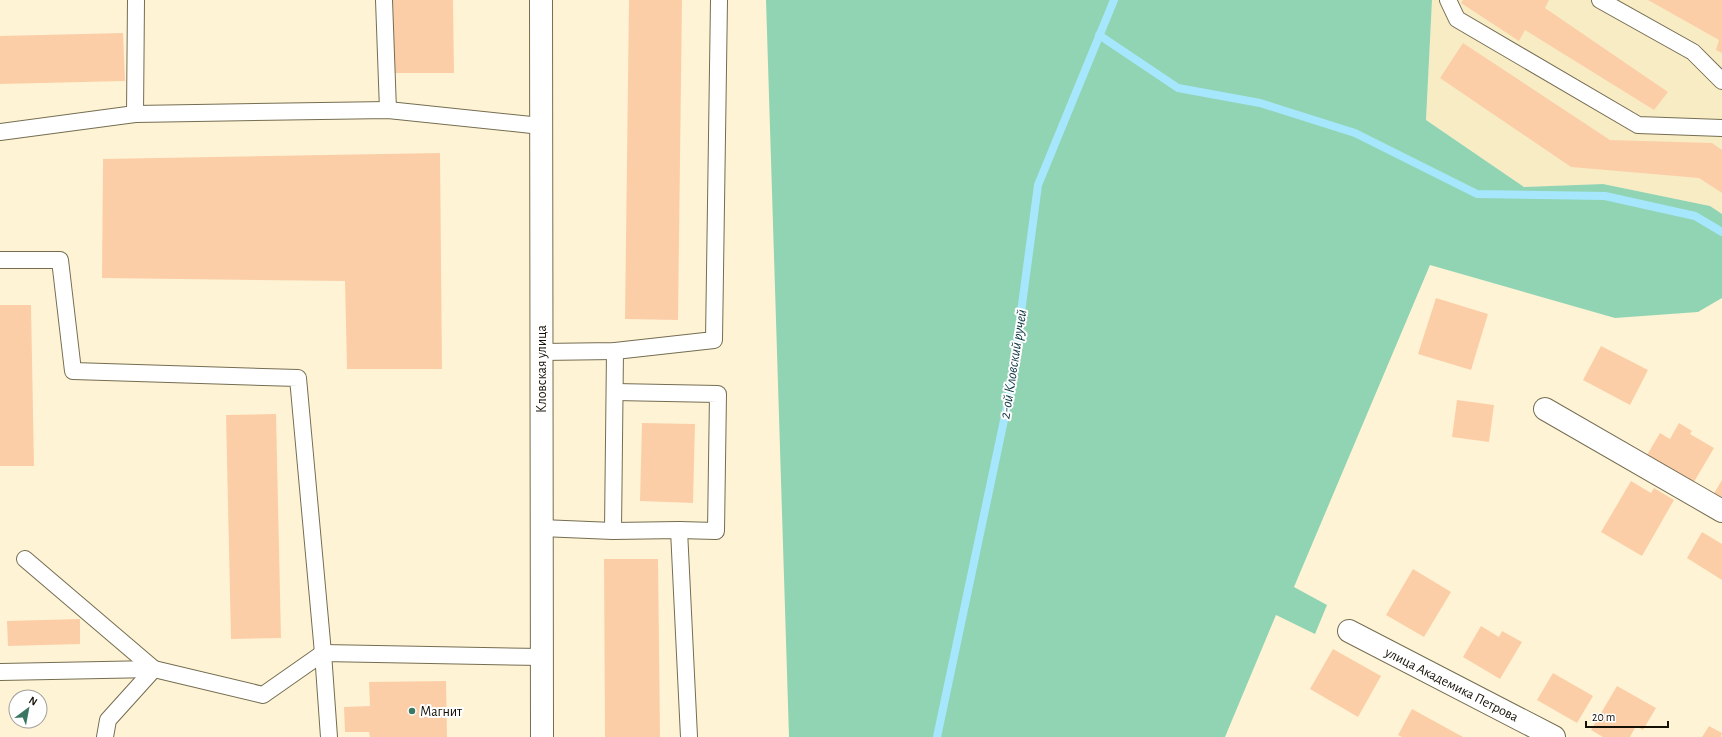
<svg xmlns="http://www.w3.org/2000/svg" width="1722" height="737" viewBox="0 0 1722 737" font-family="'Alegreya Sans',sans-serif">
	<rect width="100%" height="100%" fill="#fef4d5"/>
	<polygon fill="#f8ecc5" points="1432,0 1722,0 1722,214 1710,206 1603,184 1524,187 1426,120"/>
	<polygon fill="#91d4b3" points="766,0 1432,0 1426,120 1524,187 1603,184 1710,206 1722,214 1722,298 1698,312 1615,318 1430,265 1294,587 1327,605 1315,634 1276,615 1225,737 789,737"/>
	<g fill="none" stroke-linecap="round" stroke-linejoin="round">
		<g stroke="#a7e7fe" stroke-width="8">
			<polyline points="1099,35 1178,88 1260,103 1355,133 1477,194 1605,196 1695,216 1722,232"/>
			<polyline points="937,737 1011,387 1038,185 1114,0"/>
		</g>
	</g>
	<g fill="#fccea8">
		<polygon points="393,0 453,0 454,73 394,73"/>
		<polygon points="629,0 682,0 678,320 625,319"/>
		<polygon points="1463,0 1549,0 1545,8 1668,92 1654,110 1525,30 1519,41 1461,3"/>
		<polygon points="1648,0 1722,0 1722,53 1716,50 1719,40"/>
		<polygon points="123,33 125,81 0,84 0,36"/>
		<polygon points="1463,43 1610,140 1712,143 1722,150 1722,193 1699,178 1571,167 1440,78"/>
		<polygon points="440,153 442,369 347,369 345,281 102,278 103,159"/>
		<polygon points="1436,298 1488,314 1471,370 1418,354"/>
		<polygon points="0,305 31,305 34,466 0,466"/>
		<polygon points="1601,346 1648,370 1630,405 1583,380"/>
		<polygon points="1457,400 1494,405 1489,442 1452,437"/>
		<polygon points="276,414 281,638 231,639 226,415"/>
		<polygon points="642,423 695,424 693,503 640,501"/>
		<polygon points="1679,423 1692,431 1690,434 1714,448 1691,487 1644,460 1660,433 1670,439"/>
		<polygon points="1722,480 1722,500 1713,495"/>
		<polygon points="1631,481 1651,493 1654,488 1674,500 1642,556 1601,532"/>
		<polygon points="1702,532 1722,544 1722,580 1687,558"/>
		<polygon points="604,559 658,559 660,737 605,737"/>
		<polygon points="1413,569 1451,592 1424,637 1386,615"/>
		<polygon points="80,619 80,644 8,646 7,621"/>
		<polygon points="1481,626 1499,637 1502,631 1522,642 1500,679 1463,657"/>
		<polygon points="1333,649 1381,676 1358,717 1310,689"/>
		<polygon points="1553,673 1593,696 1577,723 1537,700"/>
		<polygon points="446,681 447,737 370,737 369,732 345,732 344,707 370,706 369,682"/>
		<polygon points="1617,686 1656,708 1643,730 1636,726 1630,737 1603,737 1591,730"/>
		<polygon points="1412,709 1463,737 1402,737 1398,735"/>
		<polygon points="1709,726 1722,733 1721,737 1702,737"/>
	</g>
	<g fill="none" stroke-linecap="round" stroke-linejoin="round">
		<defs>
			<g id="service">
				<polyline points="384,0 388,110"/>
				<polyline points="1448,0 1457,19 1638,125 1722,128"/>
				<polyline points="1600,0 1693,52 1722,81"/>
				<polyline points="135,114 136,0"/>
				<polyline points="0,132 135,114 388,110 541,126"/>
				<polyline points="0,260 60,260 73,371 298,378 323,653 329,737"/>
				<polyline points="541,352 615,351 714,340 719,0"/>
				<polyline points="615,392 718,394 716,531 679,530"/>
				<polyline points="541,528 613,531 679,530 689,737"/>
				<polyline points="613,531 615,351"/>
				<polyline points="25,559 154,669 263,695 323,653 542,657"/>
				<polyline points="0,672 154,669"/>
				<polyline points="105,737 108,720 154,669"/>
			</g>
			<g id="minor">
				<polyline points="1545,409 1722,511"/>
				<polyline points="1349,631 1554,737"/>
			</g>
			<polyline id="tertiary" points="541,0 542,737"/>
		</defs>
		<use href="#service" stroke="#756d51" stroke-width="18"/>
		<use href="#minor" stroke="#756d51" stroke-width="24"/>
		<use href="#tertiary" stroke="#756d51" stroke-width="24"/>
		<use href="#service" stroke="#fff" stroke-width="16"/>
		<use href="#minor" stroke="#fff" stroke-width="22"/>
		<use href="#tertiary" stroke="#fff" stroke-width="22"/>
	</g>
	<circle fill="#3b7761" stroke="#fff" stroke-width="1.5" cx="412" cy="711" r="4"/>
	<g text-anchor="middle" stroke-width="4" stroke-linejoin="round" paint-order="stroke">
		<g font-size="14" fill="#141006" stroke="#fff">
			<text transform="translate(541 369) rotate(-90)" y="5">Кловская улица</text>
			<text transform="translate(1452 684) rotate(27)" y="5">улица Академика Петрова</text>
		</g>
		<g font-size="14" fill="#141006" stroke="#fff" text-anchor="start">
			<text x="420" y="716">Магнит</text>
		</g>
		<g font-size="15" font-style="italic" fill="#0d3541" stroke="#fff">
			<text transform="translate(1013 364) rotate(-81)" y="5">2-ой Кловский ручей</text>
		</g>
	</g>
	<g transform="translate(28 709) rotate(32)"><circle r="19" fill="#ffffff" stroke="#a19f9b"/>
	<path d="M0-3L7 15L0 10L-7 15Z" fill="#3b7761"/>
	<text y="-6" font-size="11" font-weight="bold" text-anchor="middle" fill="#141006">N</text>
	</g>
	<path d="M1586 721v6h82v-6" fill="none" stroke="#141006" stroke-width="2"/>
	<text x="1592" y="721" font-size="12" fill="#141006" stroke="#ffffff" stroke-width="3" paint-order="stroke">20 m</text>
</svg>
